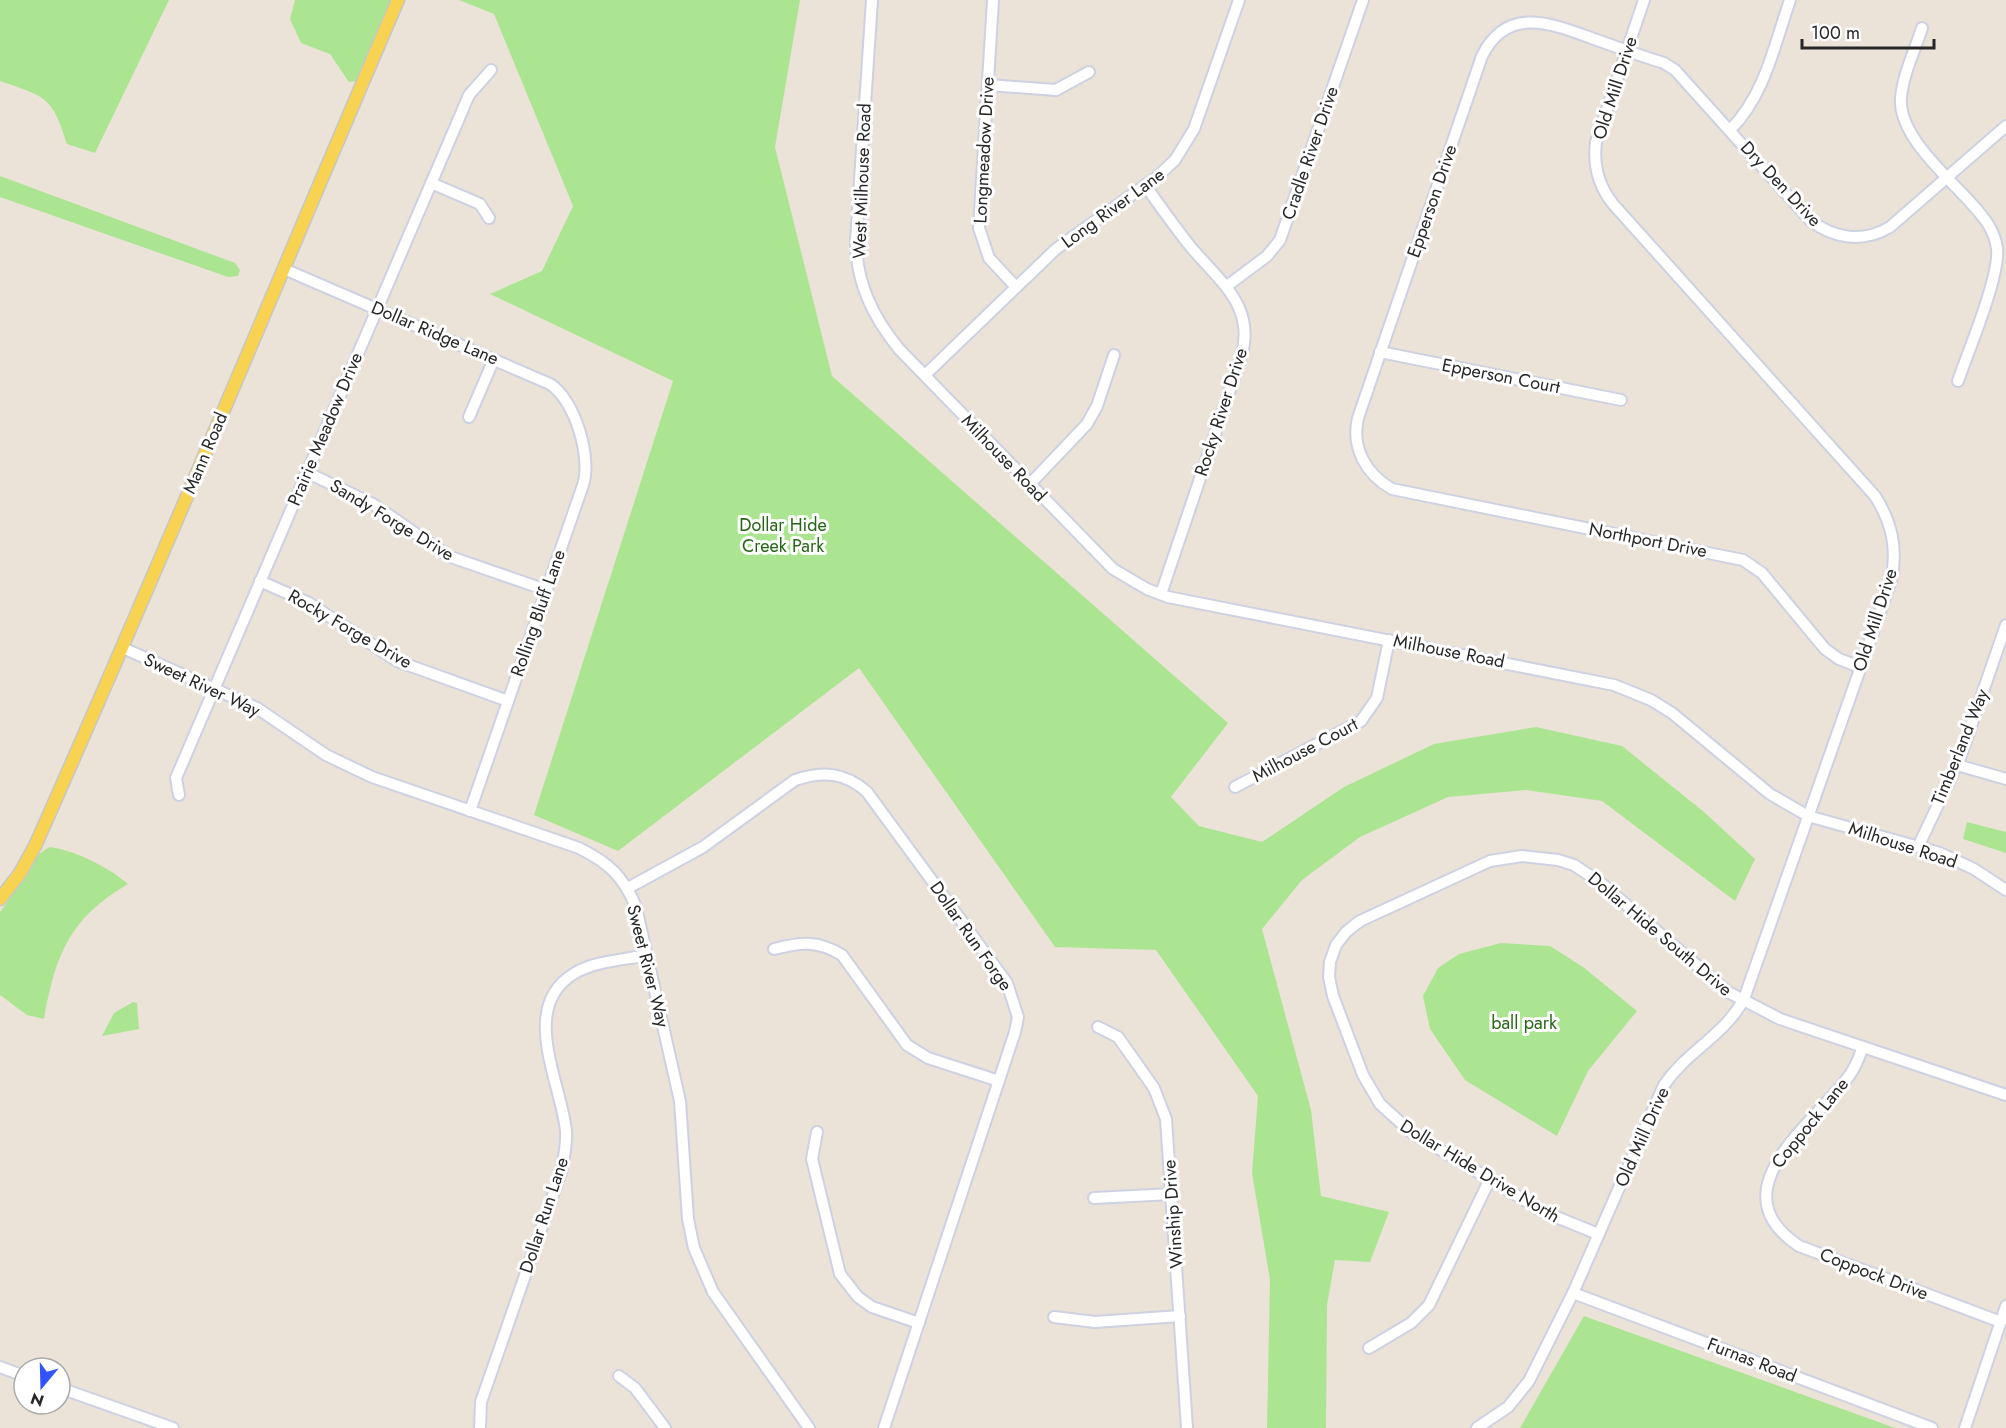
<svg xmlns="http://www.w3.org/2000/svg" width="2006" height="1428" viewBox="0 0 2006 1428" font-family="Jost,sans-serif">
	<rect width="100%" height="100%" fill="#ebe3d8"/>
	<g fill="#ace591">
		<path d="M0 0H169L95 153 67 144C52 96 46 97 0 81Z"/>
		<polygon points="295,0 391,0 356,81 349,82 330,54 301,43 290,19"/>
		<polygon points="459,0 800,0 775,147 832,376 1228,723 1171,797 1199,826 1262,842 1344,787 1434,744 1536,727 1622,746 1704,812 1755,859 1735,901 1602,801 1526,790 1448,797 1360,837 1302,880 1262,929 1311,1110 1321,1196 1389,1212 1370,1262 1335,1260 1327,1305 1326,1428 1267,1428 1270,1280 1252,1173 1258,1096 1156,950 1055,947 859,668 618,851 534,815 673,381 490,294 542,271 573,206 494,14"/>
		<polygon points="0,176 235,263 240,270 238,276 228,277 0,197"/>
		<polygon points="1967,822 2006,832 2006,853 1963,839"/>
		<path d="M50 847C77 851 108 867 128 884 69 919 56 954 44 1019L27 1015 0 995V912C17 892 26 858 50 847Z"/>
		<polygon points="1501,943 1550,946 1583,967 1637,1011 1588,1071 1557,1136 1465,1080 1430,1029 1423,996 1438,968 1459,954"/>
		<polygon points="133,1002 137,1003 139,1029 102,1036 114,1013"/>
		<polygon points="1584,1316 1895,1428 1520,1428"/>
	</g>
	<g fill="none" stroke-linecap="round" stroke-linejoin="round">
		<defs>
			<g id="minor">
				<path d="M872 0 856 240C856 283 873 317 899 349L1113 569 1147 589 1168 597 1614 685 1651 700 1672 713 1770 794 1808 816 1940 853 1974 869 2006 890"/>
				<polyline points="993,0 979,228 989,258 1016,287"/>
				<path d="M1922 28C1915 50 1903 74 1901 98 1898 135 1947 176 1970 202 1983 216 1995 230 1997 249 2000 276 1968 352 1958 381"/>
				<polyline points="988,85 1056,90 1089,72"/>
				<path d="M1730 130C1765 95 1774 46 1790 0"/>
				<polyline points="431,183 480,204 489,218"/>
				<path d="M1145 185C1160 206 1174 226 1190 246 1218 280 1257 306 1241 357L1161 594"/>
				<path d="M284 269 550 384C575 400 592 458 583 485L470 811"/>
				<polyline points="1227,286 1267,256 1280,240 1363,0"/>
				<polyline points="1380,352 1621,400"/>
				<polyline points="925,375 1056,249 1157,177 1175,160 1194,129 1239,0"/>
				<polyline points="469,417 494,359"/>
				<polyline points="306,472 373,504 448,556 546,590"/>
				<polyline points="1029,485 1087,424 1097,406 1114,355"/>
				<polyline points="260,581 309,603 397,661 508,701"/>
				<path d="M123 648 257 708 326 755 372 777 579 848C609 863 623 876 636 907L680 1101 688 1219 694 1248 713 1292 809 1428"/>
				<path d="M1860 667 1839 659 1825 649 1762 573 1743 560 1392 489C1366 474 1351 448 1358 418L1482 56C1508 3 1555 25 1597 40 1619 48 1641 56 1664 63L1675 70 1810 220C1834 239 1863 243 1890 227L2006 126"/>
				<polyline points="1957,765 2006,779"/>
				<polyline points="1235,787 1361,721 1377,698 1389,640"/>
				<polyline points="179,795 176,778 469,95 491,70"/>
				<polyline points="1918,847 1960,758 2006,625"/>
				<path d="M628 888 703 847 795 780C823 771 845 772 867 792L1007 983 1018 1017 1015 1032 884 1428"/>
				<path d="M774 949C801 942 817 940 842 955L907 1045 928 1058 999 1081"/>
				<polyline points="1098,1027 1118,1037 1154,1088 1166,1119 1187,1428"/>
				<path d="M1863 1047C1859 1057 1856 1067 1849 1076 1815 1123 1715 1190 1799 1246L2001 1322"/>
				<polyline points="817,1132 812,1159 840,1274 858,1297 872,1307 919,1323"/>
				<polyline points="1094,1198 1172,1194"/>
				<polyline points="1598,1234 1544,1212 1411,1132 1380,1104 1363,1075 1333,996 1329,977 1330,962 1336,945 1346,932 1360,921 1490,861 1522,856 1558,860 1574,865 1601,883 1728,992 1780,1019 2006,1095"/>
				<polyline points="1573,1293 1932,1428"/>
				<polyline points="1054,1317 1095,1322 1180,1316"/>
				<polyline points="1369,1348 1411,1323 1429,1305 1490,1179"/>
				<polyline points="0,1367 24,1376"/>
				<polyline points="619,1376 635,1388 665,1428"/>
				<polyline points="60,1388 173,1428"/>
				<path d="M480 1428 481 1402 561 1172C564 1158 567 1145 566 1131 561 1082 518 1006 575 973 595 961 624 960 647 955"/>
				<path d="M1477 1428 1508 1407 1529 1381 1573 1293 1664 1085C1687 1051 1724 1036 1744 999L1891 581C1898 549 1892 523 1875 496L1613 204C1598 185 1593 165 1596 142L1644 0"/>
				<polyline points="1965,1428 2006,1306"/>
			</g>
			<path id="major" d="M0 899 20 873 35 846C160 566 277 282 398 0"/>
		</defs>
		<use href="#minor" stroke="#cdd1e2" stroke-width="14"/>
		<use href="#major" stroke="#c7c7c7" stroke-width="15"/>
		<use href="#minor" stroke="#fff" stroke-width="10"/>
		<use href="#major" stroke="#f7d351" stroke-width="12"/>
	</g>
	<g text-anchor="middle" stroke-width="6" stroke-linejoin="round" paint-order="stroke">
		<g font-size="18" fill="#272727" stroke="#fff">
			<text transform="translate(1615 88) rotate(-72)" y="6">Old Mill Drive</text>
			<text transform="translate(984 150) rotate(-87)" y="6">Longmeadow Drive</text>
			<text transform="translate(1310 153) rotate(-71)" y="6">Cradle River Drive</text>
			<text transform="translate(862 181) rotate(-88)" y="6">West Milhouse Road</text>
			<text transform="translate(1781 184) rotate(47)" y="6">Dry Den Drive</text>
			<text transform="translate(1432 201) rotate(-71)" y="6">Epperson Drive</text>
			<text transform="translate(1113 208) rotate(-36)" y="6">Long River Lane</text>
			<text transform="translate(435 333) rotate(23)" y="6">Dollar Ridge Lane</text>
			<text transform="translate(1501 376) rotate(11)" y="6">Epperson Court</text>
			<text transform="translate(1221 412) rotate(-72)" y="6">Rocky River Drive</text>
			<text transform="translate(325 429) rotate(-67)" y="6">Prairie Meadow Drive</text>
			<text transform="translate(205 453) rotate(-67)" y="6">Mann Road</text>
			<text transform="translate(1004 458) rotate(46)" y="6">Milhouse Road</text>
			<text transform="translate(392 520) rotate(31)" y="6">Sandy Forge Drive</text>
			<text transform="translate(1648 540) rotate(11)" y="6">Northport Drive</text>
			<text transform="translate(538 613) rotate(-71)" y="6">Rolling Bluff Lane</text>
			<text transform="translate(1875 620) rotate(-72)" y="6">Old Mill Drive</text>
			<text transform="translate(350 629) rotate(30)" y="6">Rocky Forge Drive</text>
			<text transform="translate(1449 651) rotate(11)" y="6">Milhouse Road</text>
			<text transform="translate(202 685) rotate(25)" y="6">Sweet River Way</text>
			<text transform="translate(1960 747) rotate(-68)" y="6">Timberland Way</text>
			<text transform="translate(1305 750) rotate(-28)" y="6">Milhouse Court</text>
			<text transform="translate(1903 845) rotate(18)" y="6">Milhouse Road</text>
			<text transform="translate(1660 934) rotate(40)" y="6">Dollar Hide South Drive</text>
			<text transform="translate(971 936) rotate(55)" y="6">Dollar Run Forge</text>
			<text transform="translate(648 966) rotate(76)" y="6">Sweet River Way</text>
			<text transform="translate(1810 1123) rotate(-51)" y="6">Coppock Lane</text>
			<text transform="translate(1642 1137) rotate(-66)" y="6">Old Mill Drive</text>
			<text transform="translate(1480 1171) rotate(31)" y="6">Dollar Hide Drive North</text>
			<text transform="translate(1173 1214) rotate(-94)" y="6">Winship Drive</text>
			<text transform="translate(544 1215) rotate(-72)" y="6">Dollar Run Lane</text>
			<text transform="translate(1874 1274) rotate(21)" y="6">Coppock Drive</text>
			<text transform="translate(1752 1360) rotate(21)" y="6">Furnas Road</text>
		</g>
		<g font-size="18" fill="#256615" stroke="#fff">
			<text x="783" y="531">Dollar Hide<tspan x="783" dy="21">Creek Park</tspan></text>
			<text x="1524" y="1029">ball park</text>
		</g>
	</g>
	<g transform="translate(42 1386) rotate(199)"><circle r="28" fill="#ffffff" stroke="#a9a9a9" stroke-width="1.5"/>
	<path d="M0-4.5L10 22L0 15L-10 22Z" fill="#3154ff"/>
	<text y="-9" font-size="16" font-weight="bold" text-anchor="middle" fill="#272727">N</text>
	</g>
	<path d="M1802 39v9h132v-9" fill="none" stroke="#272727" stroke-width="3"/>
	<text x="1811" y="39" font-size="18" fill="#272727" stroke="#ffffff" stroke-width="4.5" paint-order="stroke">100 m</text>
</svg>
